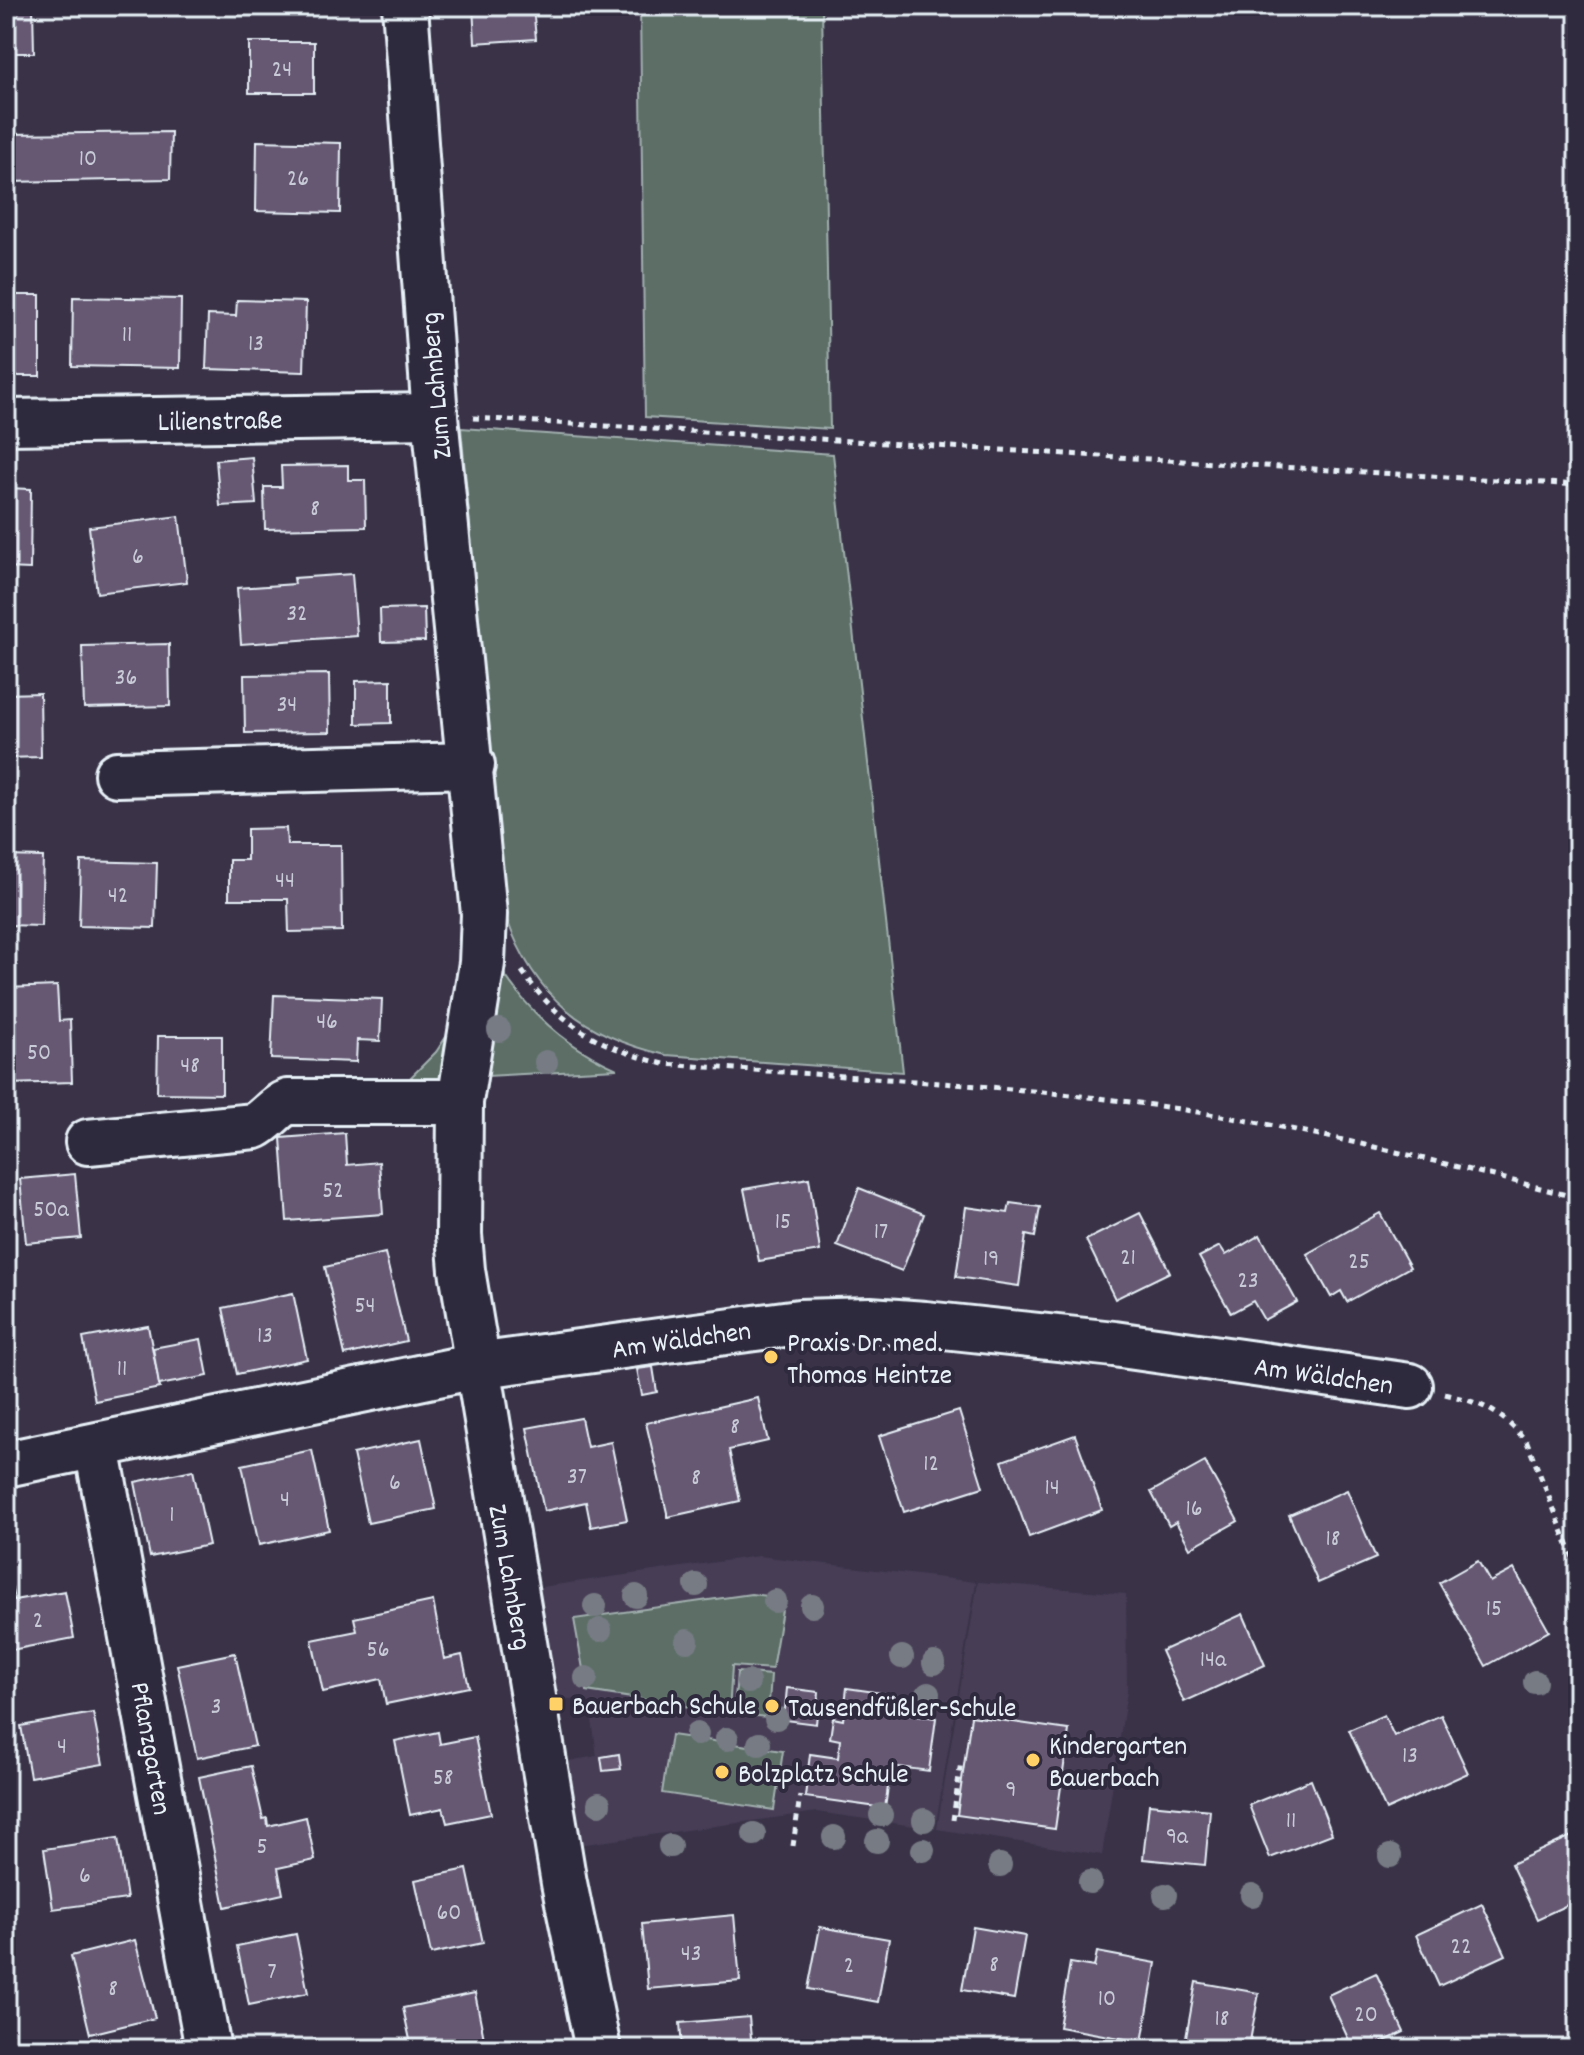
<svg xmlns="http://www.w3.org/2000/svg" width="1584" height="2055" viewBox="0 0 1584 2055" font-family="Dekko,sans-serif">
	<rect width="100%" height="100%" fill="#3a3348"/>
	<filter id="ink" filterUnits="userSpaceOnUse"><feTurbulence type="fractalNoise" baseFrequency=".0125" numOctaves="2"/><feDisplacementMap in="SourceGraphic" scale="16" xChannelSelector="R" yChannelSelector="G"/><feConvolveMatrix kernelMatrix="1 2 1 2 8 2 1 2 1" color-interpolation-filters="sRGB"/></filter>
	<g filter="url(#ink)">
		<g fill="#473e55">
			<polygon points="759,1556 976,1582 935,1829 817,1812 578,1845 563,1762 597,1756 591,1712 587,1700 553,1698 534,1588"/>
			<polygon points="978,1582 1126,1594 1127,1691 1102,1855 937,1829"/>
		</g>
		<g fill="#5c6e66" stroke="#a2b0af" stroke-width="2">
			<polygon points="640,6 822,6 830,429 645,417"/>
			<path d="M461 428 833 454 903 1072 666 1055C584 1036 535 998 506 917Z"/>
			<path d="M494 957C523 1009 563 1045 617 1069L487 1076Z"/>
			<polygon points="452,1028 448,1090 407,1081 436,1052"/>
			<polygon points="751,1594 784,1598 772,1669 732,1666 729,1713 587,1691 574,1619"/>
			<polygon points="737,1672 771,1675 768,1717 734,1714"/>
			<polygon points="671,1735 783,1751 774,1810 662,1793"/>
		</g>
		<g fill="#665873" stroke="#e8f1f8" stroke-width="2">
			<polygon points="6,6 33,6 34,53 6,53"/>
			<polygon points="473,6 533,6 536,39 475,43"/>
			<rect x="249" y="42" width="65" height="51"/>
			<polygon points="171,132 170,179 6,182 6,134"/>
			<polygon points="257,141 341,143 340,213 256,211"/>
			<rect x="6" y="295" width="34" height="81"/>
			<polygon points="73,297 181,299 180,368 72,366"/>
			<polygon points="237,300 306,302 304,372 206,369 208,315 236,316"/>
			<polygon points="252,457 256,504 220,506 216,460"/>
			<polygon points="348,465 348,480 365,480 366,527 265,529 264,487 282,487 281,466"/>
			<polygon points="6,488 31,489 30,569 6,568"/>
			<polygon points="179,516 187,582 97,593 89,527"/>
			<polygon points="352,574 357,636 241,644 237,588 295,584 294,578"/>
			<polygon points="424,608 425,641 381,642 380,609"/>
			<polygon points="169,644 170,706 84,708 82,646"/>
			<polygon points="329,674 330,732 245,733 244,675"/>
			<polygon points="391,680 391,723 356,724 356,681"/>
			<polygon points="40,693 41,757 6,758 6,694"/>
			<polygon points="286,828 287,845 341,845 342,931 289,932 288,899 229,899 229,860 247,860 247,829"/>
			<polygon points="6,856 43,857 41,926 6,925"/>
			<polygon points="81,861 157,863 155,928 79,926"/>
			<polygon points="57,986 59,1021 70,1020 72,1082 8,1084 6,988"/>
			<polygon points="274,995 382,999 380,1041 357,1040 356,1062 271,1059"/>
			<polygon points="158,1036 222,1036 222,1094 157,1093"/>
			<polygon points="345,1133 347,1165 379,1162 383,1214 287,1221 281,1138"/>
			<polygon points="75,1174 81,1238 26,1243 20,1179"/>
			<polygon points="809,1178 820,1251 759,1261 744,1189"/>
			<polygon points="859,1188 924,1214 902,1271 837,1246"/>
			<polygon points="1010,1203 1040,1207 1035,1237 1026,1235 1019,1286 956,1277 966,1207 1008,1213"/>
			<polygon points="1140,1213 1170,1272 1115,1299 1086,1240"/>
			<polygon points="1380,1213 1410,1267 1347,1302 1341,1291 1331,1297 1307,1254"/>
			<polygon points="1260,1235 1297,1302 1264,1320 1253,1301 1231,1313 1199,1257 1220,1246 1226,1255"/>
			<polygon points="385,1253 406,1341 345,1355 325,1267"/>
			<polygon points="293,1293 307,1359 237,1374 223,1308"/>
			<polygon points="148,1326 160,1388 95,1401 83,1338"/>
			<polygon points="201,1339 208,1376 159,1385 153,1348"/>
			<polygon points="653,1367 657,1392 642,1395 637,1369"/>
			<polygon points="758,1398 768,1441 729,1450 740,1501 668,1517 646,1423"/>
			<polygon points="959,1411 983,1487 904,1512 879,1436"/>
			<polygon points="581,1418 587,1447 611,1442 627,1520 591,1527 586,1502 544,1511 527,1428"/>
			<polygon points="1075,1435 1102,1510 1029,1537 1002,1461"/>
			<polygon points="421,1439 436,1509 368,1523 353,1454"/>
			<polygon points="312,1450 329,1530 259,1545 242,1465"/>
			<polygon points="1205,1462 1238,1521 1190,1548 1176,1522 1169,1526 1151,1492"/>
			<polygon points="193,1470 209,1545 150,1557 135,1482"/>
			<polygon points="1347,1490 1376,1558 1318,1583 1289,1515"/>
			<polygon points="6,1560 14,1600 65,1591 74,1638 6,1651"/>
			<polygon points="1478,1561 1490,1582 1514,1569 1549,1631 1486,1666 1439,1583"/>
			<polygon points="433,1601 444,1659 462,1655 469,1687 386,1704 381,1679 323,1692 312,1640 357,1631 354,1618"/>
			<polygon points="1243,1614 1265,1665 1184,1702 1161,1651"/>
			<polygon points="235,1653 255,1746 197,1758 177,1665"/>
			<polygon points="787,1688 819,1692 816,1724 784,1720"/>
			<polygon points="847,1688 896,1695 894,1712 936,1718 929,1771 891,1766 885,1808 805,1797 810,1754 838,1758 840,1740 830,1738 833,1718 843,1720"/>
			<polygon points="93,1713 103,1764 30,1777 21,1726"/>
			<polygon points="1384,1715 1394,1736 1441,1715 1468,1773 1386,1810 1349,1730"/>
			<polygon points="971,1716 1069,1730 1055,1829 957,1815"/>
			<polygon points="438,1732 440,1744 475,1737 491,1814 447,1823 443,1808 410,1815 395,1741"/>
			<polygon points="619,1754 621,1769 603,1771 601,1757"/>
			<polygon points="251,1766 263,1819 267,1818 268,1826 306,1817 315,1860 278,1868 283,1894 225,1907 199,1777"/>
			<polygon points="1311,1780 1332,1834 1270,1858 1249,1805"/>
			<polygon points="1149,1804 1210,1810 1205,1865 1143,1859"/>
			<polygon points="1578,1833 1578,1900 1537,1919 1511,1864"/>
			<polygon points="118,1838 127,1899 53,1909 44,1849"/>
			<polygon points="467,1869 483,1943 431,1954 415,1880"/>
			<polygon points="1482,1904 1506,1955 1439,1986 1416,1935"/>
			<polygon points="734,1915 740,1981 648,1989 642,1924"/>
			<polygon points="820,1927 889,1939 878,2002 808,1989"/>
			<polygon points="973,1927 1025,1936 1014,1999 962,1990"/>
			<polygon points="296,1934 308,1993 249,2005 237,1946"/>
			<polygon points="135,1940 155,2018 90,2034 71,1956"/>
			<polygon points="1097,1952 1156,1963 1142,2042 1059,2027 1070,1963 1094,1967"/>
			<polygon points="1376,1973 1404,2032 1368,2049 1353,2049 1328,1995"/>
			<polygon points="1196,1982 1259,1993 1250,2041 1269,2045 1268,2049 1184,2049"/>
			<polygon points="475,1993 486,2049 412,2049 403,2008"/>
			<polygon points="749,2017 752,2049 682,2049 680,2023"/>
		</g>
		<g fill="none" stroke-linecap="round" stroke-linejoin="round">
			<defs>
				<g id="minor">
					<polyline points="405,6 435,416 484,914 482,963 460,1102 459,1235 462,1270 564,1883 598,2049"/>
					<polyline points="6,422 435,416"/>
					<polyline points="117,774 472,765"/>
					<path d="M88 1142 255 1126C267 1120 276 1106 288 1102H460"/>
					<polyline points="97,1447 208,2049"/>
					<polyline points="6,1464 476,1366 799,1322 870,1320 925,1324 1114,1344 1410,1386"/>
				</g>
			</defs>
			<use href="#minor" stroke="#e8f1f8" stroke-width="50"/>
			<g stroke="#e8f1f8" stroke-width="5" stroke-dasharray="6 6" stroke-linecap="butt">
				<polyline points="473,418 1578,485"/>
				<path d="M522 971C559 1025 602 1048 664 1064 817 1075 971 1082 1123 1101 1277 1121 1428 1158 1578 1198"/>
				<path d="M1445 1394C1485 1404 1500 1411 1527 1442L1578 1570"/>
				<polyline points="1574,1727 1578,1728"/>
				<polyline points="953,1820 961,1761"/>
				<polyline points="793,1846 800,1796"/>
			</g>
			<use href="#minor" stroke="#2f2a3d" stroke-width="44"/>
		</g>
		<g fill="#777b84">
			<circle cx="499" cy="1030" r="12"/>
			<circle cx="546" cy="1062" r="12"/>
			<circle cx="696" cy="1585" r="12"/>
			<circle cx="636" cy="1596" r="12"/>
			<circle cx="775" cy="1601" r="12"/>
			<circle cx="595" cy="1606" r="12"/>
			<circle cx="812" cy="1606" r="12"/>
			<circle cx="600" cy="1630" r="12"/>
			<circle cx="687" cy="1641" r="12"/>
			<circle cx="902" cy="1657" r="12"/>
			<circle cx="934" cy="1663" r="12"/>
			<circle cx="586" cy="1678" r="12"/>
			<circle cx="748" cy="1682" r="12"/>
			<circle cx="1535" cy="1682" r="12"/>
			<circle cx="928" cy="1694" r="12"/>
			<circle cx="776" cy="1718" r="12"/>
			<circle cx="697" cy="1734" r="12"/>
			<circle cx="727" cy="1739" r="12"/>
			<circle cx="759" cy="1744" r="12"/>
			<circle cx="599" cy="1804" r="12"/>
			<circle cx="881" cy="1815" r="12"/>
			<circle cx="924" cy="1820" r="12"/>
			<circle cx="754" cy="1834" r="12"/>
			<circle cx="834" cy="1837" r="12"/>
			<circle cx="877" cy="1841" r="12"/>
			<circle cx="670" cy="1846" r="12"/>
			<circle cx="923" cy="1850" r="12"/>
			<circle cx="1390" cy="1856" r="12"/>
			<circle cx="1000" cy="1865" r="12"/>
			<circle cx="1090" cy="1882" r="12"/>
			<circle cx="1165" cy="1895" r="12"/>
			<circle cx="1252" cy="1895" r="12"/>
		</g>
	</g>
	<g fill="#ffd166" stroke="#2f2a3d" stroke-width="3">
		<circle cx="771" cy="1357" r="8"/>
		<rect x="548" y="1696" width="16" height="16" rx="4"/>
		<circle cx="772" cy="1706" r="8"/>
		<circle cx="1033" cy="1760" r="8"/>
		<circle cx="722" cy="1772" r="8"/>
	</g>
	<g text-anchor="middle" stroke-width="8" stroke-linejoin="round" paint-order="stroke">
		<g font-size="24" fill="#c8cbd7">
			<text x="282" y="76">24</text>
			<text x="88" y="165">10</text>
			<text x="298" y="185">26</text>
			<text x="127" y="341">11</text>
			<text x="256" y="350">13</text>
			<text x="315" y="515">8</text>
			<text x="138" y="563">6</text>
			<text x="297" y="620">32</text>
			<text x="126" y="684">36</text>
			<text x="287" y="711">34</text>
			<text x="285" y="887">44</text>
			<text x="118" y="902">42</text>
			<text x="327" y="1028">46</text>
			<text x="39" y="1059">50</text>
			<text x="190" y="1072">48</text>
			<text x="333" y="1197">52</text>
			<text x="51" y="1216">50a</text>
			<text x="783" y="1228">15</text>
			<text x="881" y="1238">17</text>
			<text x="1128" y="1264">21</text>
			<text x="991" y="1265">19</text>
			<text x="1359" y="1268">25</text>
			<text x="1248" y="1287">23</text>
			<text x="365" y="1312">54</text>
			<text x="265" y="1342">13</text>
			<text x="122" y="1375">11</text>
			<text x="735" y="1433">8</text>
			<text x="931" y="1470">12</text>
			<text x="577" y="1483">37</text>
			<text x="696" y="1484">8</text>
			<text x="395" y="1489">6</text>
			<text x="1052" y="1494">14</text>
			<text x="285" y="1506">4</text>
			<text x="1194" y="1515">16</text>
			<text x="172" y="1521">1</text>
			<text x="1333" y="1545">18</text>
			<text x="1494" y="1615">15</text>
			<text x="38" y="1627">2</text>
			<text x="378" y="1656">56</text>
			<text x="1213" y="1666">14a</text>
			<text x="216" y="1713">3</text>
			<text x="62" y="1753">4</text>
			<text x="1410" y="1762">13</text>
			<text x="443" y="1784">58</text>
			<text x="1011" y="1796">9</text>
			<text x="1291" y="1827">11</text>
			<text x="1177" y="1843">9a</text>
			<text x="262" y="1853">5</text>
			<text x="85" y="1882">6</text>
			<text x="449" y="1919">60</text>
			<text x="1461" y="1953">22</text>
			<text x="691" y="1960">43</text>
			<text x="994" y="1971">8</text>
			<text x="849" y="1972">2</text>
			<text x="272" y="1978">7</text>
			<text x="113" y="1995">8</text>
			<text x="1107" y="2005">10</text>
			<text x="1366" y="2021">20</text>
			<text x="1222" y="2025">18</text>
		</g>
		<g font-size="28" fill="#e8f1f8" stroke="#2f2a3d">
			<text transform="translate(434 386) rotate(-95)" y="10">Zum Lahnberg</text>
			<text transform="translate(220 419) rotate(-1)" y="10">Lilienstraße</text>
			<text transform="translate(681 1338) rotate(-8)" y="10">Am Wäldchen</text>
			<text transform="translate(1324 1374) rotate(8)" y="10">Am Wäldchen</text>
			<text transform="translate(512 1577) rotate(80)" y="10">Zum Lahnberg</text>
			<text transform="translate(153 1748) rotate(80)" y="10">Pflanzgarten</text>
		</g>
		<g font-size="28" fill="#e8f1f8" stroke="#2f2a3d" text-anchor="start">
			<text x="787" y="1351">Praxis Dr. med.<tspan x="787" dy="32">Thomas Heintze</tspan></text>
			<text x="572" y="1714">Bauerbach Schule</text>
			<text x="788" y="1716">Tausendfüßler-Schule</text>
			<text x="1049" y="1754">Kindergarten<tspan x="1049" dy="32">Bauerbach</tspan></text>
			<text x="738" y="1782">Bolzplatz Schule</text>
		</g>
	</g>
	<rect width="1584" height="2055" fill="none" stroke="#2f2a3d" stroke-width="32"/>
	<rect x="16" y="16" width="1552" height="2023" fill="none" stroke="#e8f1f8" stroke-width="3" filter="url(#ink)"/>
</svg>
